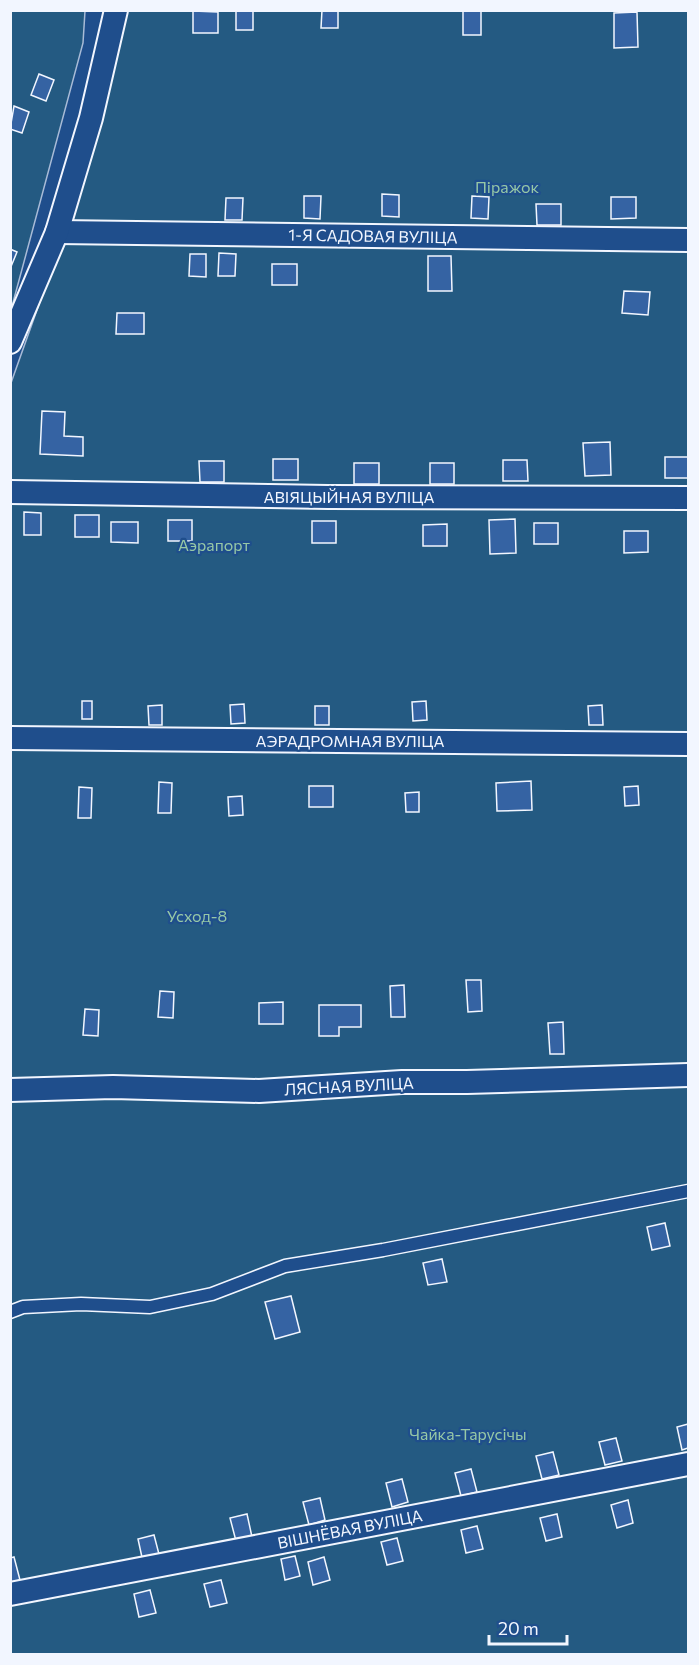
<svg xmlns="http://www.w3.org/2000/svg" width="699" height="1665" viewBox="0 0 699 1665" font-family="Commissioner,sans-serif">
	<rect width="100%" height="100%" fill="#1f4e8c"/>
	<g fill="#245a82" stroke="#a8bbd7" stroke-width="1.5">
		<polygon points="11,11 85,11 83,43 11,310"/>
		<polygon points="125,11 688,11 688,1654 11,1654 11,383 75,203"/>
	</g>
	<g fill="#3563a3" stroke="#f2f6ff" stroke-width="1.5">
		<rect x="236" y="10" width="17" height="20"/>
		<polygon points="322,10 338,10 338,28 321,28"/>
		<rect x="463" y="10" width="18" height="25"/>
		<polygon points="193,11 218,12 218,33 193,33"/>
		<polygon points="637,12 638,47 614,48 614,13"/>
		<polygon points="39,74 54,80 46,101 31,95"/>
		<polygon points="14,106 29,112 22,133 10,129"/>
		<polygon points="382,194 399,195 399,217 382,216"/>
		<polygon points="304,196 321,196 320,219 304,218"/>
		<polygon points="472,196 489,197 488,219 471,218"/>
		<polygon points="611,197 636,197 636,218 611,219"/>
		<polygon points="226,198 243,198 242,220 225,220"/>
		<polygon points="536,204 561,204 561,225 537,225"/>
		<polygon points="10,249 17,252 10,269"/>
		<polygon points="219,253 236,254 235,276 218,276"/>
		<polygon points="190,254 206,254 206,277 189,276"/>
		<polygon points="428,256 451,256 452,291 428,291"/>
		<rect x="272" y="264" width="25" height="21"/>
		<polygon points="624,291 650,292 648,315 622,313"/>
		<polygon points="117,313 144,313 144,334 116,334"/>
		<polygon points="42,411 65,412 64,436 83,437 83,456 40,454"/>
		<polygon points="610,442 611,475 585,476 583,443"/>
		<rect x="665" y="457" width="23" height="21"/>
		<rect x="273" y="459" width="25" height="21"/>
		<polygon points="503,460 527,460 528,481 503,481"/>
		<polygon points="199,461 224,461 224,482 200,482"/>
		<rect x="354" y="463" width="25" height="21"/>
		<rect x="430" y="463" width="24" height="21"/>
		<polygon points="24,512 41,513 41,535 24,535"/>
		<rect x="75" y="515" width="24" height="22"/>
		<polygon points="515,519 516,553 490,554 489,520"/>
		<rect x="168" y="520" width="24" height="21"/>
		<rect x="312" y="521" width="24" height="22"/>
		<polygon points="111,522 138,522 138,543 111,542"/>
		<rect x="534" y="523" width="24" height="21"/>
		<polygon points="447,524 447,546 423,546 423,525"/>
		<polygon points="624,531 648,531 648,552 624,553"/>
		<rect x="82" y="701" width="10" height="18"/>
		<polygon points="426,701 427,720 413,721 412,702"/>
		<polygon points="244,704 245,723 231,724 230,705"/>
		<polygon points="162,705 162,725 149,725 148,706"/>
		<polygon points="602,705 603,725 589,725 588,706"/>
		<rect x="315" y="706" width="14" height="19"/>
		<polygon points="531,781 532,810 497,811 496,783"/>
		<polygon points="159,782 172,783 171,813 158,813"/>
		<rect x="309" y="786" width="24" height="21"/>
		<polygon points="638,786 639,805 625,806 624,787"/>
		<polygon points="79,787 92,788 91,818 78,818"/>
		<polygon points="419,792 419,812 406,812 405,793"/>
		<polygon points="242,796 243,815 229,816 228,797"/>
		<polygon points="466,980 481,980 482,1011 468,1012"/>
		<polygon points="404,985 405,1017 391,1017 390,986"/>
		<polygon points="160,991 174,992 173,1018 158,1017"/>
		<polygon points="283,1002 283,1024 259,1024 259,1003"/>
		<polygon points="319,1005 361,1005 361,1027 339,1027 339,1036 319,1036"/>
		<polygon points="85,1009 99,1010 98,1036 83,1035"/>
		<polygon points="563,1022 564,1054 550,1054 548,1023"/>
		<polygon points="665,1223 670,1246 652,1250 647,1227"/>
		<polygon points="442,1259 447,1282 428,1285 423,1263"/>
		<polygon points="291,1296 300,1332 275,1339 265,1302"/>
		<polygon points="688,1424 688,1448 682,1450 677,1427"/>
		<polygon points="616,1438 622,1461 605,1465 599,1442"/>
		<polygon points="553,1452 559,1475 542,1479 536,1456"/>
		<polygon points="471,1469 477,1492 461,1496 455,1473"/>
		<polygon points="402,1479 408,1502 392,1507 386,1483"/>
		<polygon points="320,1498 325,1520 309,1525 303,1502"/>
		<polygon points="628,1500 633,1523 617,1528 611,1505"/>
		<polygon points="247,1514 252,1537 236,1541 230,1518"/>
		<polygon points="557,1514 562,1537 546,1541 540,1518"/>
		<polygon points="477,1526 483,1549 466,1553 461,1530"/>
		<polygon points="154,1535 160,1558 143,1562 138,1539"/>
		<polygon points="397,1538 403,1561 387,1565 381,1542"/>
		<polygon points="295,1556 300,1576 285,1580 281,1559"/>
		<polygon points="14,1557 20,1580 10,1583 10,1558"/>
		<polygon points="324,1557 330,1580 313,1585 308,1562"/>
		<polygon points="221,1580 227,1603 210,1607 204,1584"/>
		<polygon points="150,1590 156,1613 139,1617 134,1594"/>
	</g>
	<g fill="none" stroke-linecap="round" stroke-linejoin="round">
		<defs>
			<polyline id="service" points="10,1312 23,1307 81,1304 150,1307 212,1294 285,1266 383,1250 688,1191"/>
			<g id="minor">
				<polyline points="57,232 688,240"/>
				<polyline points="10,342 57,232 91,118 116,10"/>
				<polyline points="10,492 328,497 688,498"/>
				<polyline points="10,738 688,744"/>
				<polyline points="10,1090 113,1087 259,1091 402,1082 467,1082 688,1075"/>
				<polyline points="10,1594 688,1464"/>
			</g>
		</defs>
		<use href="#service" stroke="#f2f6ff" stroke-width="15"/>
		<use href="#minor" stroke="#f2f6ff" stroke-width="26"/>
		<use href="#service" stroke="#1f4e8c" stroke-width="12"/>
		<use href="#minor" stroke="#1f4e8c" stroke-width="22"/>
	</g>
	<g text-anchor="middle" stroke-width="4.5" stroke-linejoin="round" paint-order="stroke">
		<g font-size="16" fill="#97c8a6" stroke="#1f4e8c">
			<text x="507" y="193">Піражок</text>
			<text x="214" y="551">Аэрапорт</text>
			<text x="197" y="922">Усход-8</text>
			<text x="468" y="1440">Чайка-Тарусічы</text>
		</g>
		<g font-size="16" fill="#f2f6ff" stroke="#1f4e8c">
			<text transform="translate(373 236) rotate(1)" y="6">1-Я САДОВАЯ ВУЛІЦА</text>
			<text x="349" y="503">АВІЯЦЫЙНАЯ ВУЛІЦА</text>
			<text x="350" y="747">АЭРАДРОМНАЯ ВУЛІЦА</text>
			<text transform="translate(349 1086) rotate(-3)" y="6">ЛЯСНАЯ ВУЛІЦА</text>
			<text transform="translate(350 1529) rotate(-11)" y="6">ВІШНЁВАЯ ВУЛІЦА</text>
		</g>
	</g>
	<rect width="699" height="1665" fill="none" stroke="#f2f6ff" stroke-width="24"/>
	<path d="M489 1635v9h78v-9" fill="none" stroke="#f2f6ff" stroke-width="3"/>
	<text x="498" y="1635" font-size="18" fill="#f2f6ff" stroke="#1f4e8c" stroke-width="4.5" paint-order="stroke">20 m</text>
</svg>
